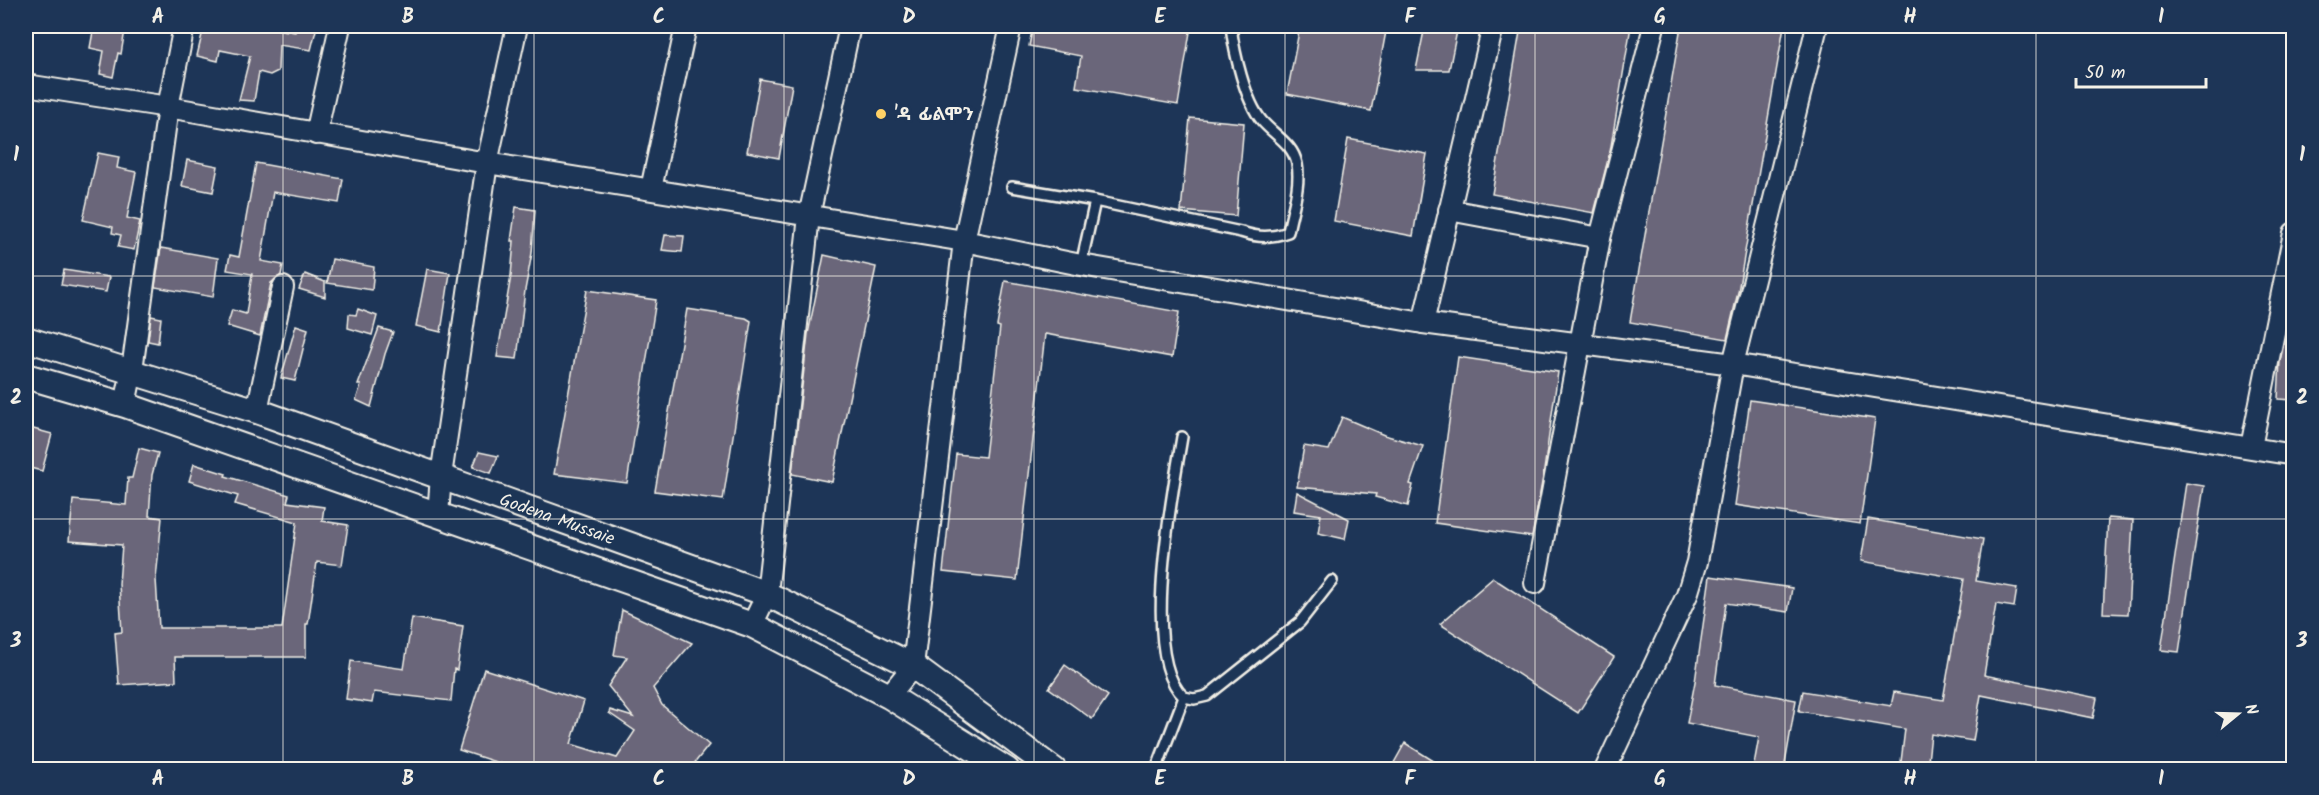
<svg xmlns="http://www.w3.org/2000/svg" width="2319" height="795" viewBox="0 0 2319 795" font-family="Kalam,'Noto Sans Ethiopic',sans-serif">
	<rect width="100%" height="100%" fill="#1d3557"/>
	<filter id="ink" filterUnits="userSpaceOnUse"><feTurbulence type="fractalNoise" baseFrequency=".0167" numOctaves="2"/><feDisplacementMap in="SourceGraphic" scale="12" xChannelSelector="R" yChannelSelector="G"/><feConvolveMatrix kernelMatrix="1 2 1 2 8 2 1 2 1" color-interpolation-filters="sRGB"/></filter>
	<g filter="url(#ink)">
		<g fill="#6b667a" stroke="#f4f1e8" stroke-width="1.5">
			<polygon points="94,26 125,30 121,54 118,53 113,77 100,74 104,51 90,48"/>
			<polygon points="204,26 268,26 268,28 295,32 297,26 317,26 311,50 279,45 278,71 270,75 259,72 254,101 239,100 250,56 220,50 218,61 197,56"/>
			<polygon points="1033,26 1191,26 1178,105 1076,87 1081,56 1029,46"/>
			<polygon points="1300,26 1387,26 1371,111 1287,94"/>
			<polygon points="1425,26 1458,26 1449,70 1416,70"/>
			<polygon points="1521,26 1631,26 1610,152 1594,213 1492,194"/>
			<polygon points="1681,26 1784,26 1738,292 1727,339 1630,322"/>
			<polygon points="760,79 792,85 779,158 747,152"/>
			<polygon points="1190,118 1244,123 1236,216 1181,211"/>
			<polygon points="1348,139 1427,154 1413,236 1334,221"/>
			<polygon points="98,153 119,157 117,168 136,172 127,218 140,221 134,250 118,247 121,235 112,233 113,227 83,220"/>
			<polygon points="187,160 218,166 213,192 182,186"/>
			<polygon points="256,163 343,179 339,203 273,192 261,261 283,265 281,275 271,283 260,336 227,326 232,310 246,314 252,274 227,270 230,255 239,257"/>
			<polygon points="516,207 535,210 532,253 525,290 517,359 497,357 511,276 514,241 511,241"/>
			<polygon points="665,235 684,236 682,252 662,250"/>
			<polygon points="161,248 218,258 213,297 155,287"/>
			<polygon points="824,255 876,267 832,482 792,474 808,334"/>
			<polygon points="332,259 374,267 372,290 327,283"/>
			<polygon points="427,269 450,273 441,332 416,326"/>
			<polygon points="64,270 109,277 106,292 61,285"/>
			<polygon points="305,274 325,282 325,297 299,289"/>
			<polygon points="1005,281 1179,312 1172,357 1045,334 1017,580 943,572 956,454 985,457 1000,327 997,326"/>
			<polygon points="587,290 656,300 627,483 554,474"/>
			<polygon points="358,309 377,316 372,335 348,328 349,314 356,315"/>
			<polygon points="687,309 746,318 751,321 723,500 655,491"/>
			<polygon points="151,316 161,318 158,343 148,341"/>
			<polygon points="296,325 308,329 295,381 281,378"/>
			<polygon points="379,328 393,332 385,354 371,407 356,400 361,385 358,385"/>
			<polygon points="2287,329 2294,330 2294,400 2278,399 2280,361"/>
			<polygon points="1458,357 1558,372 1543,477 1532,537 1435,523"/>
			<polygon points="1750,400 1875,419 1860,524 1735,505"/>
			<polygon points="1342,417 1384,435 1423,446 1410,484 1413,485 1408,506 1375,497 1376,494 1297,487 1304,446 1329,450"/>
			<polygon points="26,427 52,434 42,471 26,467"/>
			<polygon points="139,448 158,453 152,475 149,516 162,518 156,579 159,628 282,628 297,522 235,504 238,496 189,481 194,464 226,474 225,476 289,495 287,502 324,507 322,521 348,525 342,565 317,562 308,624 306,624 306,657 175,657 176,681 119,685 115,633 122,632 119,584 122,545 69,541 73,500 126,505 128,478 132,478"/>
			<polygon points="479,452 498,456 491,473 473,467"/>
			<polygon points="2186,483 2204,486 2179,652 2161,650"/>
			<polygon points="1297,492 1349,519 1345,539 1318,533 1321,515 1294,511"/>
			<polygon points="2108,518 2133,520 2128,614 2103,613"/>
			<polygon points="1868,519 1983,539 1976,581 2017,588 2014,607 1996,604 1984,675 2097,698 2093,718 1981,695 1973,741 1931,734 1927,770 1900,770 1905,729 1799,711 1803,691 1891,706 1894,692 1943,700 1964,579 1861,561"/>
			<polygon points="1710,576 1792,588 1788,612 1726,603 1715,685 1796,700 1784,770 1753,770 1759,737 1687,723 1695,682"/>
			<polygon points="1493,578 1614,657 1578,713 1440,624"/>
			<polygon points="622,610 692,643 653,688 662,705 709,745 689,770 520,770 459,750 484,669 584,701 571,744 617,758 635,731 609,713 610,710 633,717 608,686 627,657 614,655"/>
			<polygon points="412,618 463,626 457,670 454,669 451,701 374,692 372,703 346,699 351,661 404,669"/>
			<polygon points="1065,665 1108,696 1092,719 1049,688"/>
			<polygon points="1405,743 1448,770 1390,770"/>
		</g>
		<g fill="none" stroke-linecap="round" stroke-linejoin="round">
			<defs>
				<g id="service">
					<path d="M1012 187 1095 201 1241 232C1259 238 1271 238 1288 232 1292 210 1301 186 1297 164 1293 144 1275 136 1262 121 1245 101 1234 52 1231 26"/>
					<polyline points="1081,265 1095,201"/>
					<path d="M1182 437C1173 492 1139 658 1184 697"/>
					<polyline points="1156,770 1184,697 1194,699 1207,696 1300,622 1332,581"/>
				</g>
				<g id="minor">
					<polyline points="26,85 168,107 487,163 964,241 1081,265 1423,323 1733,364 2294,455"/>
					<polyline points="316,134 340,26"/>
					<polyline points="651,189 686,26"/>
					<polyline points="1449,210 1600,238"/>
					<polyline points="1423,323 1493,26"/>
					<polyline points="125,405 132,370 168,107 184,26"/>
					<polyline points="257,411 283,287"/>
					<polyline points="2251,447 2294,233"/>
					<polyline points="438,515 441,476 487,163 517,26"/>
					<polyline points="1535,583 1600,238 1654,26"/>
					<polyline points="752,625 767,594 809,216 850,26"/>
					<polyline points="889,696 913,666 964,241 1011,26"/>
					<polyline points="1605,770 1687,595 1697,562 1733,364 1817,26"/>
				</g>
				<g id="tertiary">
					<path id="s1" d="M26 339 257 411 767 594 913 666 1054 770"/>
					<polyline points="26,376 125,405 752,625 889,696 1007,770"/>
				</g>
			</defs>
			<use href="#service" stroke="#f4f1e8" stroke-width="14"/>
			<use href="#minor" stroke="#f4f1e8" stroke-width="24"/>
			<use href="#tertiary" stroke="#f4f1e8" stroke-width="28"/>
			<use href="#service" stroke="#1d3557" stroke-width="9"/>
			<use href="#minor" stroke="#1d3557" stroke-width="20"/>
			<use href="#tertiary" stroke="#1d3557" stroke-width="24"/>
		</g>
	</g>
	<path fill="none" stroke="#f4f1e8" stroke-width="1.5" stroke-opacity="0.55" d="M283 26V770M534 26V770M784 26V770M1034 26V770M1285 26V770M1535 26V770M1785 26V770M2036 26V770M26 276H2294M26 519H2294"/>
	<circle fill="#ffd166" stroke="#1d3557" stroke-width="2" cx="881" cy="114" r="6"/>
	<g text-anchor="middle" stroke-width="6" stroke-linejoin="round" paint-order="stroke">
		<g font-size="18" font-weight="bold" fill="#f4f1e8" stroke="#1d3557" text-anchor="start">
			<text x="893" y="120">'ዳ ፊልሞን</text>
		</g>
		<g font-size="18" fill="#f4f1e8" stroke="#1d3557">
			<text dy="6" stroke="none"><textPath href="#s1" startOffset="561">Godena Mussaie</textPath></text>
		</g>
	</g>
	<rect width="2319" height="795" fill="none" stroke="#1d3557" stroke-width="66"/>
	<g transform="translate(2238 714) rotate(71)" stroke="#1d3557" stroke-width="4.5" paint-order="stroke">
	<path d="M0-4.5L10 22L0 15L-10 22Z" fill="#f4f1e8"/>
	<text y="-9" font-size="16" font-weight="bold" text-anchor="middle" fill="#f4f1e8">N</text>
	</g>
	<path d="M2076 78v9h130v-9" fill="none" stroke="#f4f1e8" stroke-width="3"/>
	<text x="2085" y="78" font-size="18" fill="#f4f1e8" stroke="#1d3557" stroke-width="4.5" paint-order="stroke">50 m</text>
	<rect x="33" y="33" width="2253" height="729" fill="none" stroke="#f4f1e8" stroke-width="2"/>
	<g font-size="20" text-anchor="middle" font-weight="bold" fill="#f4f1e8">
		<text x="158" y="23">A</text>
		<text x="408" y="23">B</text>
		<text x="659" y="23">C</text>
		<text x="909" y="23">D</text>
		<text x="1160" y="23">E</text>
		<text x="1410" y="23">F</text>
		<text x="1660" y="23">G</text>
		<text x="1910" y="23">H</text>
		<text x="2161" y="23">I</text>
		<text x="16" y="161">1</text>
		<text x="2302" y="161">1</text>
		<text x="16" y="404">2</text>
		<text x="2302" y="404">2</text>
		<text x="16" y="647">3</text>
		<text x="2302" y="647">3</text>
		<text x="158" y="785">A</text>
		<text x="408" y="785">B</text>
		<text x="659" y="785">C</text>
		<text x="909" y="785">D</text>
		<text x="1160" y="785">E</text>
		<text x="1410" y="785">F</text>
		<text x="1660" y="785">G</text>
		<text x="1910" y="785">H</text>
		<text x="2161" y="785">I</text>
	</g>
</svg>
